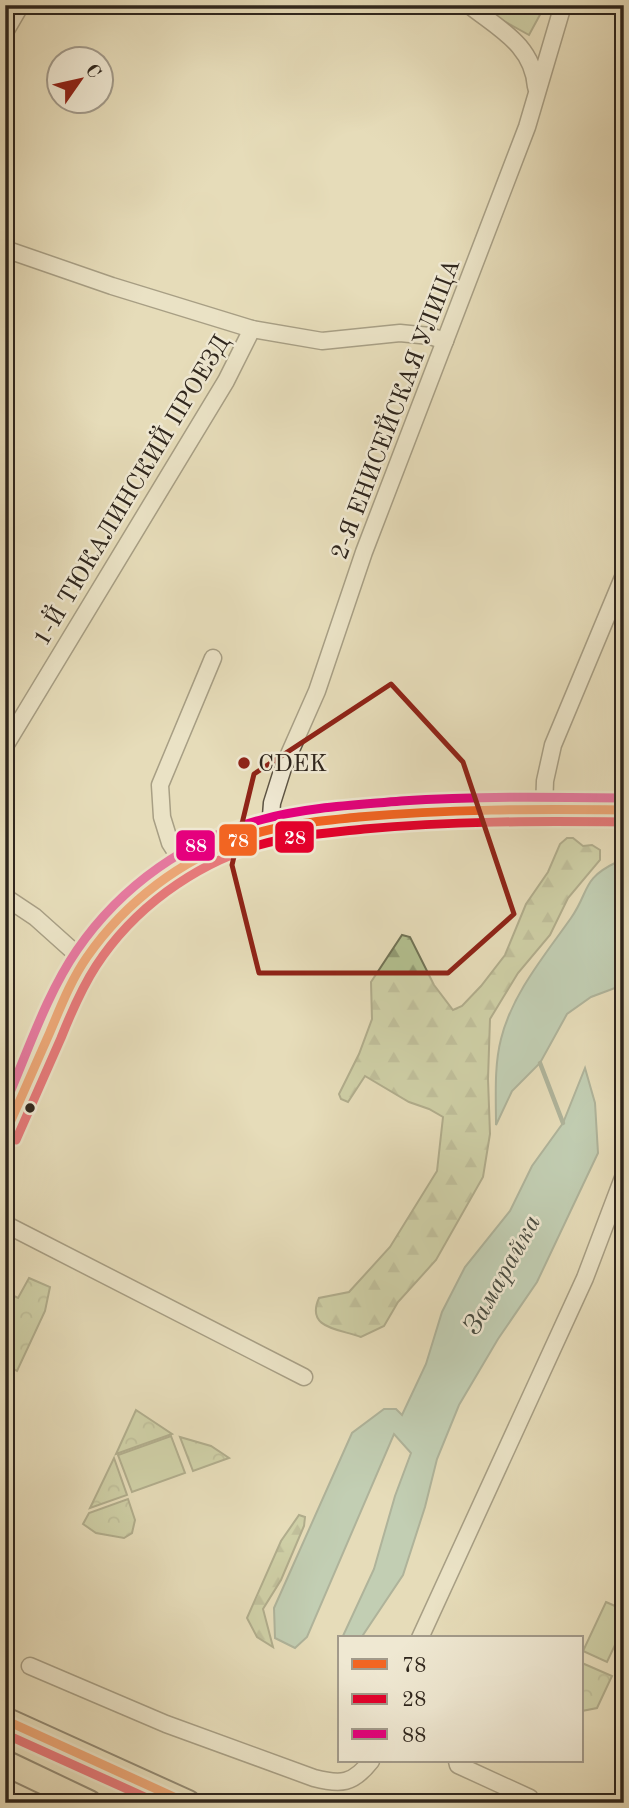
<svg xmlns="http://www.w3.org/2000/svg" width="629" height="1808" viewBox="0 0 629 1808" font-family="'Old Standard TT',serif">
	<defs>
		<pattern id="forest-firs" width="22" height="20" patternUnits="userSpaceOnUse" patternTransform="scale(1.75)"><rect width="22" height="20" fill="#b3c090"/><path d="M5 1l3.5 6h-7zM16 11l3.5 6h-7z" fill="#929c75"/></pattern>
		<pattern id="park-crowns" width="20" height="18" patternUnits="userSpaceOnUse" patternTransform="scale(1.75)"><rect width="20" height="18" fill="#b3c090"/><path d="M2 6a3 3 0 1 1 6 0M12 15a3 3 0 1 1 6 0" fill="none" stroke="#929c75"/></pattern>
	</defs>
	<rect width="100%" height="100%" fill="#e6dcb9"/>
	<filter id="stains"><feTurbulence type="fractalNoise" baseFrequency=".00286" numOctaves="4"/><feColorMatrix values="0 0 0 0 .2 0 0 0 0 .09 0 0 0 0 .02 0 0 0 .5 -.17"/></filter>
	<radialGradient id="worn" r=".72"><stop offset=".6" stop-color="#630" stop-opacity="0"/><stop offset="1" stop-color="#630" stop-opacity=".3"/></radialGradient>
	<g fill="url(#forest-firs)" stroke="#717356" stroke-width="2">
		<path d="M567 838H573L583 846 592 845 600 850V860L568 898 550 935 518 973 490 1019 488 1079 490 1134 483 1177 436 1260 398 1302 384 1326 361 1337C340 1329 305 1329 319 1298L349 1292 390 1247 437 1171 443 1117 429 1109 409 1102 365 1076 348 1102 341 1099 339 1094 359 1054 372 1019 371 982 402 935 410 937 434 985 453 1010 462 1006 481 986 505 955 526 904 548 872 560 844Z"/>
		<polygon points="299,1515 305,1517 304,1526 281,1580 263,1609 273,1647 257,1637 247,1618 281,1541"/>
	</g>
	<g fill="url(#park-crowns)" stroke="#717356" stroke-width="2">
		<polygon points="29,1278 50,1287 45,1311 17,1371 5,1365 5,1299 8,1293 18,1298"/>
		<polygon points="136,1410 172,1434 116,1454"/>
		<polygon points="180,1437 211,1446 229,1458 193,1471"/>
		<polygon points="114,1458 127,1495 90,1508"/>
		<polygon points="128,1499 135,1520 132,1533 124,1538 96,1533 83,1524 89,1513"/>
		<polygon points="582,1663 612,1676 597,1708 582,1711"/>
	</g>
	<g fill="#b3c090" stroke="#717356" stroke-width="2">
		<polygon points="487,5 532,5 542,11 529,35 484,10"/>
		<polygon points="171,1436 185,1473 132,1492 118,1455"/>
		<polygon points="606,1602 624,1610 624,1626 607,1662 583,1651"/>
	</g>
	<g fill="#97bcac" stroke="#6d8073" stroke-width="2">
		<path d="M617 862 624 864V915L618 927V959L624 967 623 985 591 997 567 1014 540 1063 512 1091 496 1125C496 1097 494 1066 501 1039 512 994 545 955 571 918 590 891 581 879 617 862Z"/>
		<polygon points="585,1068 595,1103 598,1153 537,1282 498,1339 459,1405 437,1459 425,1507 403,1575 361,1638 342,1638 374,1569 395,1496 411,1453 394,1434 307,1637 295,1648 275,1638 274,1608 352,1433 384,1409 396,1409 402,1415 426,1364 442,1312 465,1267 510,1211 532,1166 563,1123"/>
	</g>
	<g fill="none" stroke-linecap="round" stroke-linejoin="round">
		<polyline stroke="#6d8073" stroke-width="4.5" points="540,1063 563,1123"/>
		<defs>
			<g id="minor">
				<path d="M469 5C499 29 533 45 536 87"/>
				<polyline points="5,32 19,8"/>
				<polyline points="5,249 112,286 252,329 322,341 400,333 430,336 445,341"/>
				<polyline points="5,746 226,381 252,329"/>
				<polyline points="544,809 545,781 553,745 624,575"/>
				<polyline points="270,829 272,803 283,768 317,691 364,552 527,127 563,5"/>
				<polyline points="184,865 170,843 162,817 160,785 213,658"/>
				<polyline points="5,897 35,917 83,960"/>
				<polyline points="5,1224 304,1377"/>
				<polyline points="420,1638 585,1278 624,1175"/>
				<path d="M30 1666 166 1724 314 1778C341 1785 353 1784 371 1761"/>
				<polyline points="457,1761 458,1765 530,1798 532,1803"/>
			</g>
			<path id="tertiary" d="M5 1135 71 983C109 914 167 865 242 838 277 825 315 822 352 818 442 808 533 809 624 810"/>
			<g id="primary">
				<polyline points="5,1720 188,1803"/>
				<polyline points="5,1763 89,1803"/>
			</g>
		</defs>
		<use href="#minor" stroke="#5d5444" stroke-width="19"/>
		<use href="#tertiary" stroke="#5d5444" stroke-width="23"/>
		<use href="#primary" stroke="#2f261d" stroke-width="28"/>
		<use href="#minor" stroke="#efe8d2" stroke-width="16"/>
		<use href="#tertiary" stroke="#efe8d2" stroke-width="19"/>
		<use href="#primary" stroke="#e6dcb9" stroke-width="24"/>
		<defs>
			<g id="bus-1">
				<path d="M5 1134C20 1100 35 1066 50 1032 61 1006 71 980 87 957 126 901 181 860 245 837 281 824 321 821 359 817 447 809 535 809 624 810"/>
				<polyline points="5,1720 187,1803"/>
			</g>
			<g id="bus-2">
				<path d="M16 1140C31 1106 46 1072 61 1038 71 1013 81 989 96 966 133 909 193 865 259 845 293 835 329 833 364 829 450 821 537 821 624 822"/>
				<polyline points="5,1734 158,1803"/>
			</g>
			<path id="bus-3" d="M5 1104C27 1054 46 995 77 950 121 886 188 838 264 819 308 807 356 805 401 801 475 796 549 797 624 798"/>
		</defs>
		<use href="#bus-1" stroke="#efe8d2" stroke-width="14"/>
		<use href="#bus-2" stroke="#efe8d2" stroke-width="14"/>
		<use href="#bus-3" stroke="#efe8d2" stroke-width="14"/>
		<use href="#bus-1" stroke="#f26522" stroke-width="9"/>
		<use href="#bus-2" stroke="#e4002b" stroke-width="9"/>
		<use href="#bus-3" stroke="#e5007d" stroke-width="9"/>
	</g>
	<path d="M0 0H629V1808H0ZM391 684 463 762 514 914 448 973H259L232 865 254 774Z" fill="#e6dcb9" fill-opacity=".55" fill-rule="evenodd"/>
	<path fill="none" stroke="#8f2418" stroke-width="5" stroke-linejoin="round" d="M391 684 463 762 514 914 448 973H259L232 865 254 774Z"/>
	<circle fill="#8f2418" stroke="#efe8d2" stroke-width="2.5" cx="244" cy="763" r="7"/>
	<circle fill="#2f261d" stroke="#efe8d2" stroke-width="2.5" cx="30" cy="1108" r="6"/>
	<g text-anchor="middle" stroke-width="5" stroke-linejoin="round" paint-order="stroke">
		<g font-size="24" fill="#2f261d" stroke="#efe8d2">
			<text transform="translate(395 409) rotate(-69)" y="8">2-Я ЕНИСЕЙСКАЯ УЛИЦА</text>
			<text transform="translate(131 490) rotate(-59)" y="8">1-Й ТЮКАЛИНСКИЙ ПРОЕЗД</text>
		</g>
		<g font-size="24" fill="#2f261d" stroke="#efe8d2" text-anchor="start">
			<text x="258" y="771">CDEK</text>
		</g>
		<g font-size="26" font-style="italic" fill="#494c41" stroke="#efe8d2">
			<text transform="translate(501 1274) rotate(-61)" y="9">Замарайка</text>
		</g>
	</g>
	<g stroke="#efe8d2" stroke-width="2.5">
		<rect x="274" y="820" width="41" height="34" rx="7" fill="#e4002b"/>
		<rect x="218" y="823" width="40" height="34" rx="7" fill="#f26522"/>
		<rect x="175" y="829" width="41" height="33" rx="7" fill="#e5007d"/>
	</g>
	<g font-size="19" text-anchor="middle" font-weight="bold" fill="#fff">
		<text x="295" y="844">28</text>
		<text x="238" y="847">78</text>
		<text x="196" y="852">88</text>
	</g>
	<rect width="629" height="1808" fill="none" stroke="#e6dcb9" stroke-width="28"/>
	<rect x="7" y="7" width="615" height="1794" fill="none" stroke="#2f261d" stroke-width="3.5"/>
	<rect x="14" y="14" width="601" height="1780" fill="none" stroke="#2f261d" stroke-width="2"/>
	<rect x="338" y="1636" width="245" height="126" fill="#efe8d2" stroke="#a29a8a" stroke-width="2"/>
	<rect x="352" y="1659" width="35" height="10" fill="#f26522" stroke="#a29a8a" stroke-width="2"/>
	<text x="402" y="1672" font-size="21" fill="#2f261d">78</text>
	<rect x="352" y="1694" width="35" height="10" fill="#e4002b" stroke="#a29a8a" stroke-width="2"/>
	<text x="402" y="1706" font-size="21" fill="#2f261d">28</text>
	<rect x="352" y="1729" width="35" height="10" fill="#e5007d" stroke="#a29a8a" stroke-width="2"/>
	<text x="402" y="1742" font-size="21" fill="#2f261d">88</text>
	<g transform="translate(80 80) rotate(56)"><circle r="33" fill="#efe8d2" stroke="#a29a8a" stroke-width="2"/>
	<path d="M0-5L12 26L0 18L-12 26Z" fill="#8f2418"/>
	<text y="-10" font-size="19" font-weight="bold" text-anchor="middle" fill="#2f261d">С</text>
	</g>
	<rect width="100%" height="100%" filter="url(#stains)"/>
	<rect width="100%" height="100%" fill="url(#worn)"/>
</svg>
